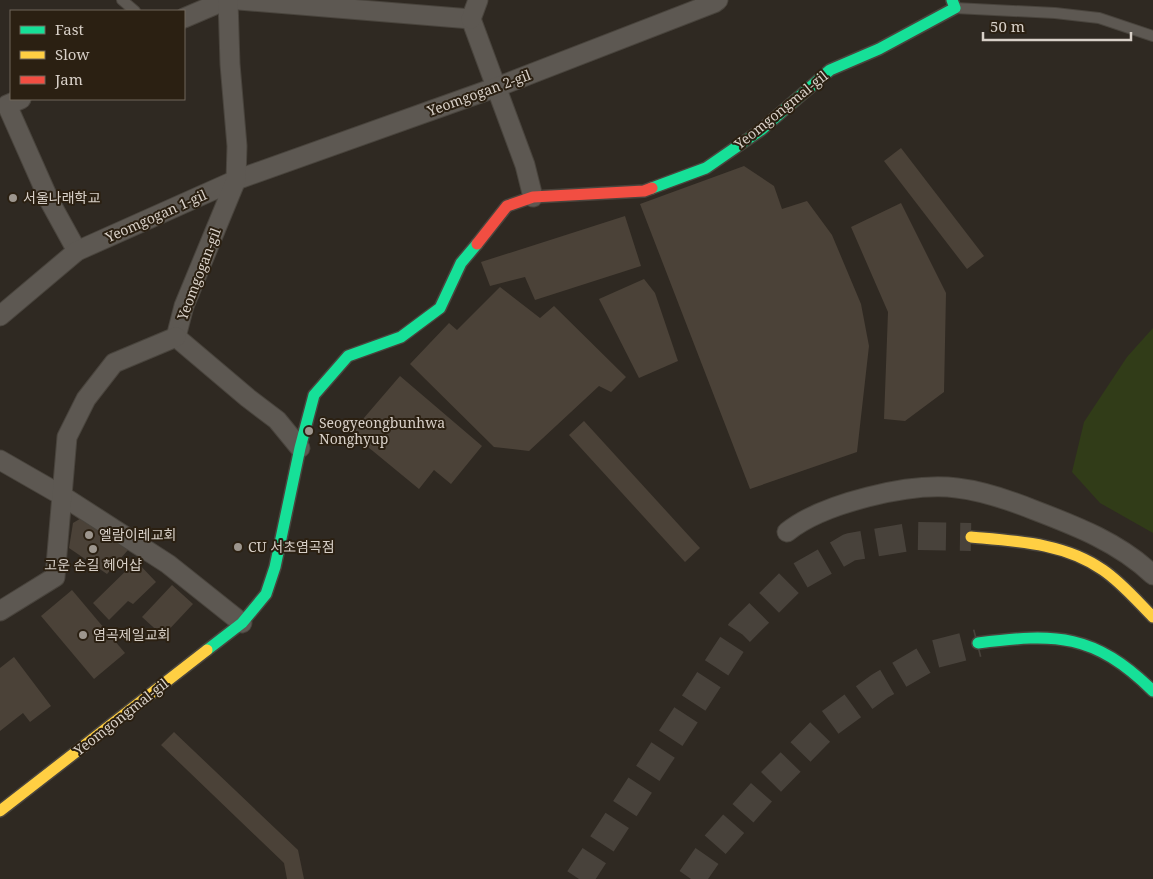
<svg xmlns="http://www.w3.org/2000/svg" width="1153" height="879" viewBox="0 0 1153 879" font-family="'Noto Serif','Noto Sans KR',serif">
	<rect width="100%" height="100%" fill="#2f2922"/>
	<polygon fill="#313c18" points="1153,328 1153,533 1100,503 1072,472 1084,422 1127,357"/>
	<g fill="#4b4238">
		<polygon points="901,148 984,256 967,269 884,161"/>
		<polygon points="744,166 774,186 782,209 807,201 832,235 861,304 869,346 857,452 750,489 640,204"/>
		<polygon points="901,203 946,293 944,392 905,421 884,419 888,312 851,227"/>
		<polygon points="625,216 641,266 535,300 525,277 490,286 481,262"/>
		<polygon points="644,279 655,293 678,361 639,378 599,299"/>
		<polygon points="500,287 540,318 554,306 626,377 611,392 599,386 529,451 494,447 410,364 449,323 457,330"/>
		<polygon points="400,376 482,446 451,484 434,470 419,489 351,433"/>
		<polygon points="584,421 700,548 685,562 569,435"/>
		<polygon points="83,517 128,550 107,574 69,548 73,523"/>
		<polygon points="136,561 156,582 133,604 128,601 109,620 93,603"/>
		<polygon points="172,585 193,604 163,636 142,617"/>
		<polygon points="72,590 125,653 94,679 41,616"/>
		<polygon points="14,657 51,706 30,722 23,713 0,731 0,668"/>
		<polygon points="174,732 298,850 304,879 287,879 284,863 161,745"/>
	</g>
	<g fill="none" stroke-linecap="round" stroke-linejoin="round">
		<g stroke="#48423b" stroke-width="28" stroke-dasharray="28 14" stroke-linecap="butt">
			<polyline points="579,879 740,632 791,581 850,547 915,536 971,537"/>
			<polyline points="691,879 714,846 766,787 828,724 880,686 935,654 978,643"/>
		</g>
		<defs>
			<g id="lane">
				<polyline points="122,0 135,11"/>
				<polyline points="955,8 1055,13 1099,18 1153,36"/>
			</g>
			<g id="street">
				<polyline points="239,0 471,19"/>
				<polyline points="184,18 226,0"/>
				<polyline points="471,19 525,165 533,197"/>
				<polyline points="471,19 478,0"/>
				<polyline points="21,99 7,105 50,202 77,251"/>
				<polyline points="0,316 77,251 236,180 497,87 714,3 718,0"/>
				<polyline points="176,337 184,306 236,180 237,146 230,64 228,0"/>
				<polyline points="176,337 248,398 277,420 300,448"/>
				<polyline points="0,460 61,495 168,564 242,623"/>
				<path d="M787 532C823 503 911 482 957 488 983 491 1009 500 1034 510 1076 526 1120 543 1153 575"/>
				<polyline points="0,611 55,577 67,437 86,399 114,363 176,337"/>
			</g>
			<g id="fast">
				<polyline points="652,188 706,168 761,130 830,70 879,49 955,8 952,0"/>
				<path d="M978 643C1056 633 1094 633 1153 691"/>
				<polyline points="207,650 242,623 266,594 275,567 300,448 314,395 348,356 401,337 440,308 461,263 477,244"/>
			</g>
			<g id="slow">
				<path d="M971 537C1016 541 1065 543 1103 570 1122 583 1137 601 1153 617"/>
				<polyline points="0,811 207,650"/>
			</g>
			<polyline id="jam" points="477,244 507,206 533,197 644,191 652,188"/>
		</defs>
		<use href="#lane" stroke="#49443d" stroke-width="12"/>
		<use href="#street" stroke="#49443d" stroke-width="21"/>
		<use href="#fast" stroke="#49443d" stroke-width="14"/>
		<use href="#slow" stroke="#49443d" stroke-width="14"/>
		<use href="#jam" stroke="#49443d" stroke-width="14"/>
		<use href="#lane" stroke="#5d5852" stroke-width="10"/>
		<use href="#street" stroke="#5d5852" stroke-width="19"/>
		<use href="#fast" stroke="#16e098" stroke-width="11"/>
		<use href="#slow" stroke="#ffcf43" stroke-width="11"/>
		<use href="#jam" stroke="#f24e42" stroke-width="11"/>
	</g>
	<g fill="#9d968e" stroke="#2b2012" stroke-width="2">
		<circle cx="13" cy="198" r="5"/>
		<circle cx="309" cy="431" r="5"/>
		<circle cx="89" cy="535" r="5"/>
		<circle cx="238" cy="547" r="5"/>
		<circle cx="93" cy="549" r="5"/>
		<circle cx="83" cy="635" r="5"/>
	</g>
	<g text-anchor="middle" stroke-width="4" stroke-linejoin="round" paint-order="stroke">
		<g font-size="14" fill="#d8d0c8" stroke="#2b2012">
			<text transform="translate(479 93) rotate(-20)" y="5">Yeomgogan 2-gil</text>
			<text transform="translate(781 110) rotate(-39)" y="5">Yeomgongmal-gil</text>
			<text transform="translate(156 216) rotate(-24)" y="5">Yeomgogan 1-gil</text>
			<text transform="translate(199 274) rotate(-69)" y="5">Yeomgogan-gil</text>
			<text transform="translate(121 717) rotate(-38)" y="5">Yeomgongmal-gil</text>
		</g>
		<g font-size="14" fill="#d8d0c8" stroke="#2b2012" text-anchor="start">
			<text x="23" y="203">서울나래학교</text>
			<text x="319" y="428">Seogyeongbunhwa<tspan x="319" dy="16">Nonghyup</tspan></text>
			<text x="99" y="540">엘람이레교회</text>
			<text x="248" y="552">CU 서초염곡점</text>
			<text x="93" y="570" text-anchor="middle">고운 손길 헤어샵</text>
			<text x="93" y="640">염곡제일교회</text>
		</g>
	</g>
	<rect x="10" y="10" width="175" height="90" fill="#2b2012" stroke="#70665b"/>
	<rect x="20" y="26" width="25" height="8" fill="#16e098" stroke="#70665b"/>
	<text x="55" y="35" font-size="15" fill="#d8d0c8">Fast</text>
	<rect x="20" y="51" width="25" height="8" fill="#ffcf43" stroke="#70665b"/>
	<text x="55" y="60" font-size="15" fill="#d8d0c8">Slow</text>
	<rect x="20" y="76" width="25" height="8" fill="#f24e42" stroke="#70665b"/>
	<text x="55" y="85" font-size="15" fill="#d8d0c8">Jam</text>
	<path d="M983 32v8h148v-8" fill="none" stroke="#d8d0c8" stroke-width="2.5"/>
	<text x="990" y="32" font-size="15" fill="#d8d0c8" stroke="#2b2012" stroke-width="4" paint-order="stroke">50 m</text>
</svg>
